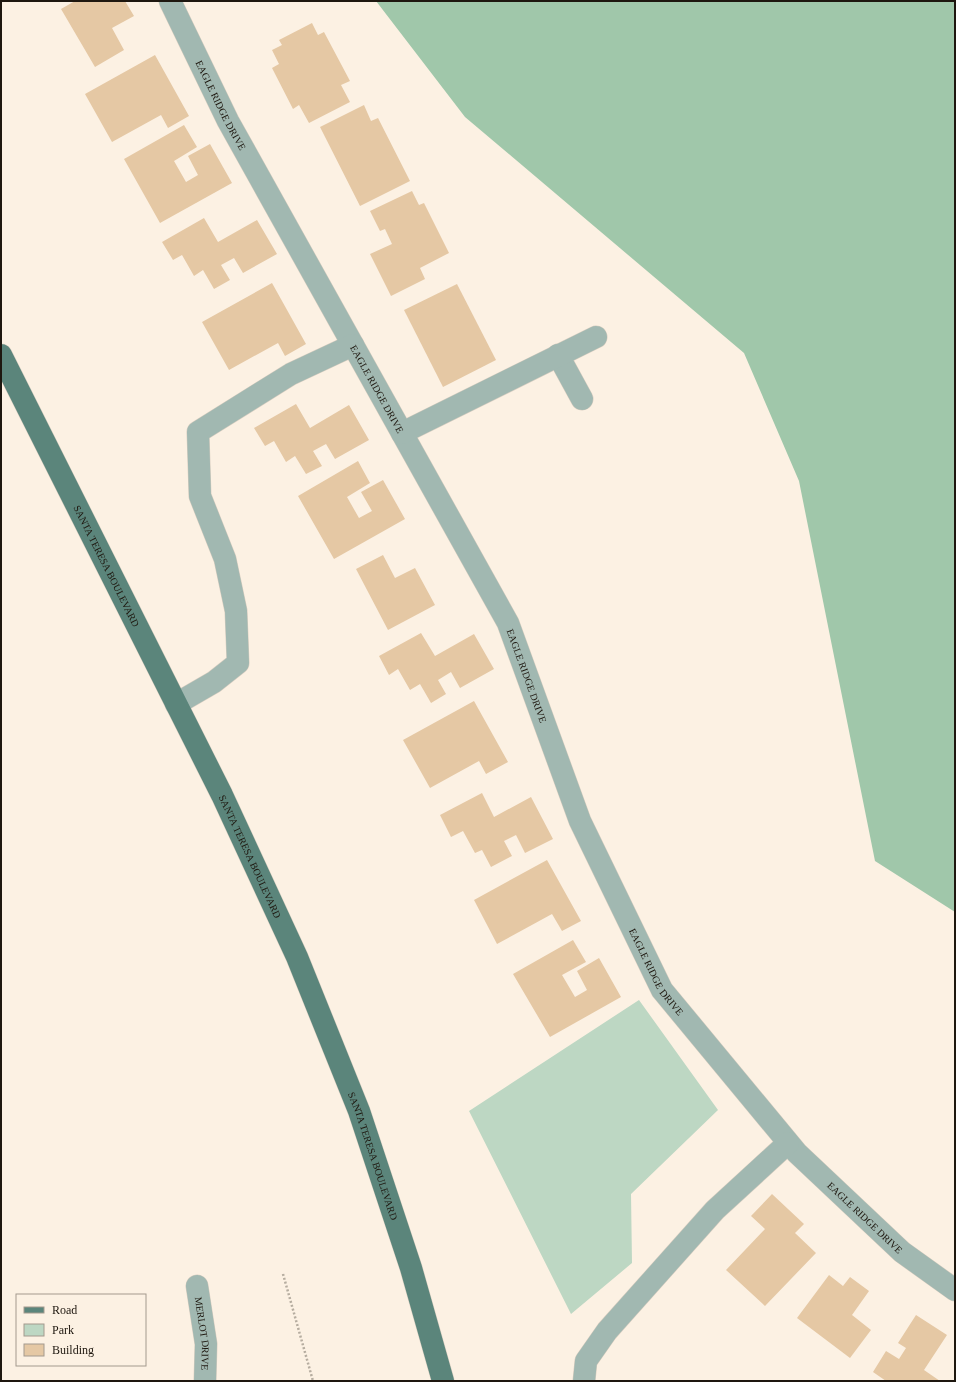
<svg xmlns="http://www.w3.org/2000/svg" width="956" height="1382" viewBox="0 0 956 1382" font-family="'Times New Roman',serif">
	<rect width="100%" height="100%" fill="#fcf1e3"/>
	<polygon fill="#bdd7c3" points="639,1000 718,1110 631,1194 632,1263 571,1314 469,1111"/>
	<polygon fill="#a0c7aa" points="376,1 955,1 955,912 875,861 799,481 744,353 465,117"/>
	<g fill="#e5c8a4">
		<polygon points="75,1 125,1 134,16 112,28 124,50 95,67 61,9"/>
		<polygon points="312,23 318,35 324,32 350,81 341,85 350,102 309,123 299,105 293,109 272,68 279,64 272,50 282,45 279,40"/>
		<polygon points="155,55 189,116 168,128 161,115 112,142 85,94"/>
		<polygon points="364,105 371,121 378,118 410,181 360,206 320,127"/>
		<polygon points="184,125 197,147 174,161 186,182 198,175 188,156 210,144 232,183 160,223 124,159"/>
		<polygon points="412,191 419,205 424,203 449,253 420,268 425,279 391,296 370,254 392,244 385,229 380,231 370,211"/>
		<polygon points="204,218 218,242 257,220 277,254 243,273 234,258 221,265 230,280 214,289 203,270 194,276 182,255 173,260 162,242"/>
		<polygon points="272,283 306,344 285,356 278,343 229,370 202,322"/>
		<polygon points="457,284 496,360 443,387 404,310"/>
		<polygon points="296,404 310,428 349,405 369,440 335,459 326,444 313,451 322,466 306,474 295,456 286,462 274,441 265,446 254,428"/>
		<polygon points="358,461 370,483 347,497 359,518 372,511 361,492 383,480 405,519 334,559 298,496"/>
		<polygon points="383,555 395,578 415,568 435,605 388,630 356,569"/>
		<polygon points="421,633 435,656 474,634 494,669 460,688 451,672 438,680 446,694 431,703 420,684 410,690 398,669 389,675 379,656"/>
		<polygon points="474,701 508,762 486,774 479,761 430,788 403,740"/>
		<polygon points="482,793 494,817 531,797 553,839 525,853 516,835 504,841 512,856 491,867 482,850 475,853 463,831 451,837 440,815"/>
		<polygon points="547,860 581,921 562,931 552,914 497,944 474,900"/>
		<polygon points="573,940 586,962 562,975 575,997 587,990 577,971 599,958 621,997 550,1037 513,974"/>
		<polygon points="772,1194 804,1224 795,1233 816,1253 765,1306 726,1270 765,1229 751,1216"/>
		<polygon points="829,1275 843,1286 850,1277 869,1291 852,1315 871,1330 850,1358 797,1318"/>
		<polygon points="916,1315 947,1335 924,1370 940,1381 886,1381 873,1372 886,1351 899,1359 906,1348 898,1343"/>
	</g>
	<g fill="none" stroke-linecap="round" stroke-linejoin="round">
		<defs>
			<g id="minor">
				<path id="s1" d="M170 1 228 121 508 623 580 821 662 990 797 1153 902 1252 955 1290"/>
				<polyline points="558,355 582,399"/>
				<polyline points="402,433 596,337"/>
				<polyline points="176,704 214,682 238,663 236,611 225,559 200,496 198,432 291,374 353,345"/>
				<path id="s2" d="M197 1286 206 1344 205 1381"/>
				<polyline points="584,1381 586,1361 607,1331 715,1210 788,1143"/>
			</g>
			<g id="major">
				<path id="s3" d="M1 355 222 795 297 957 359 1111 411 1268 443 1381"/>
			</g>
		</defs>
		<use href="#minor" stroke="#d8cec1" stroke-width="23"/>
		<use href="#major" stroke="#d8cec1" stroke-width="23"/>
		<polyline stroke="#b6ada0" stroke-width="2.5" stroke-dasharray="2 2" stroke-linecap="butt" points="283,1274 313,1381"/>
		<use href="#minor" stroke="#a1b8b1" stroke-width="22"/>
		<use href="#major" stroke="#5b857b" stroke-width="22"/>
	</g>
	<g text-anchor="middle" stroke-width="4" stroke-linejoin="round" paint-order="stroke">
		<g font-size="10" fill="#1e170f" stroke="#fcf1e3">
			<text dy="4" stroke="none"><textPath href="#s1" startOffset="116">EAGLE RIDGE DRIVE</textPath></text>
			<text dy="4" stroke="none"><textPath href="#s1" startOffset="440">EAGLE RIDGE DRIVE</textPath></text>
			<text dy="4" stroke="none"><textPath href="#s3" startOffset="236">SANTA TERESA BOULEVARD</textPath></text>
			<text dy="4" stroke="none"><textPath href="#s1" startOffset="764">EAGLE RIDGE DRIVE</textPath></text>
			<text dy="4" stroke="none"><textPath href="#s3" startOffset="560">SANTA TERESA BOULEVARD</textPath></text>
			<text dy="4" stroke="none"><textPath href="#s1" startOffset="1088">EAGLE RIDGE DRIVE</textPath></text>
			<text dy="4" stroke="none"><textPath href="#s3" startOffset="884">SANTA TERESA BOULEVARD</textPath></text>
			<text dy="4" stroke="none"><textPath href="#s1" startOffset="1412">EAGLE RIDGE DRIVE</textPath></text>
			<text dy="4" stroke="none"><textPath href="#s2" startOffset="48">MERLOT DRIVE</textPath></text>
		</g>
	</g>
	<rect width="956" height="1382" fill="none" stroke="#1e170f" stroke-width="4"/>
	<rect x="16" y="1294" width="130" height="72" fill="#fcf1e3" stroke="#a39a8e"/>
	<rect x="24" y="1307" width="20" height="6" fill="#5b857b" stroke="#a39a8e"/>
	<text x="52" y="1314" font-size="12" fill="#1e170f">Road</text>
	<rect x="24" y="1324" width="20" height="12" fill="#bdd7c3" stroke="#a39a8e"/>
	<text x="52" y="1334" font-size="12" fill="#1e170f">Park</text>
	<rect x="24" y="1344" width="20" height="12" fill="#e5c8a4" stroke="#a39a8e"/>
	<text x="52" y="1354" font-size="12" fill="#1e170f">Building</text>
</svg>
